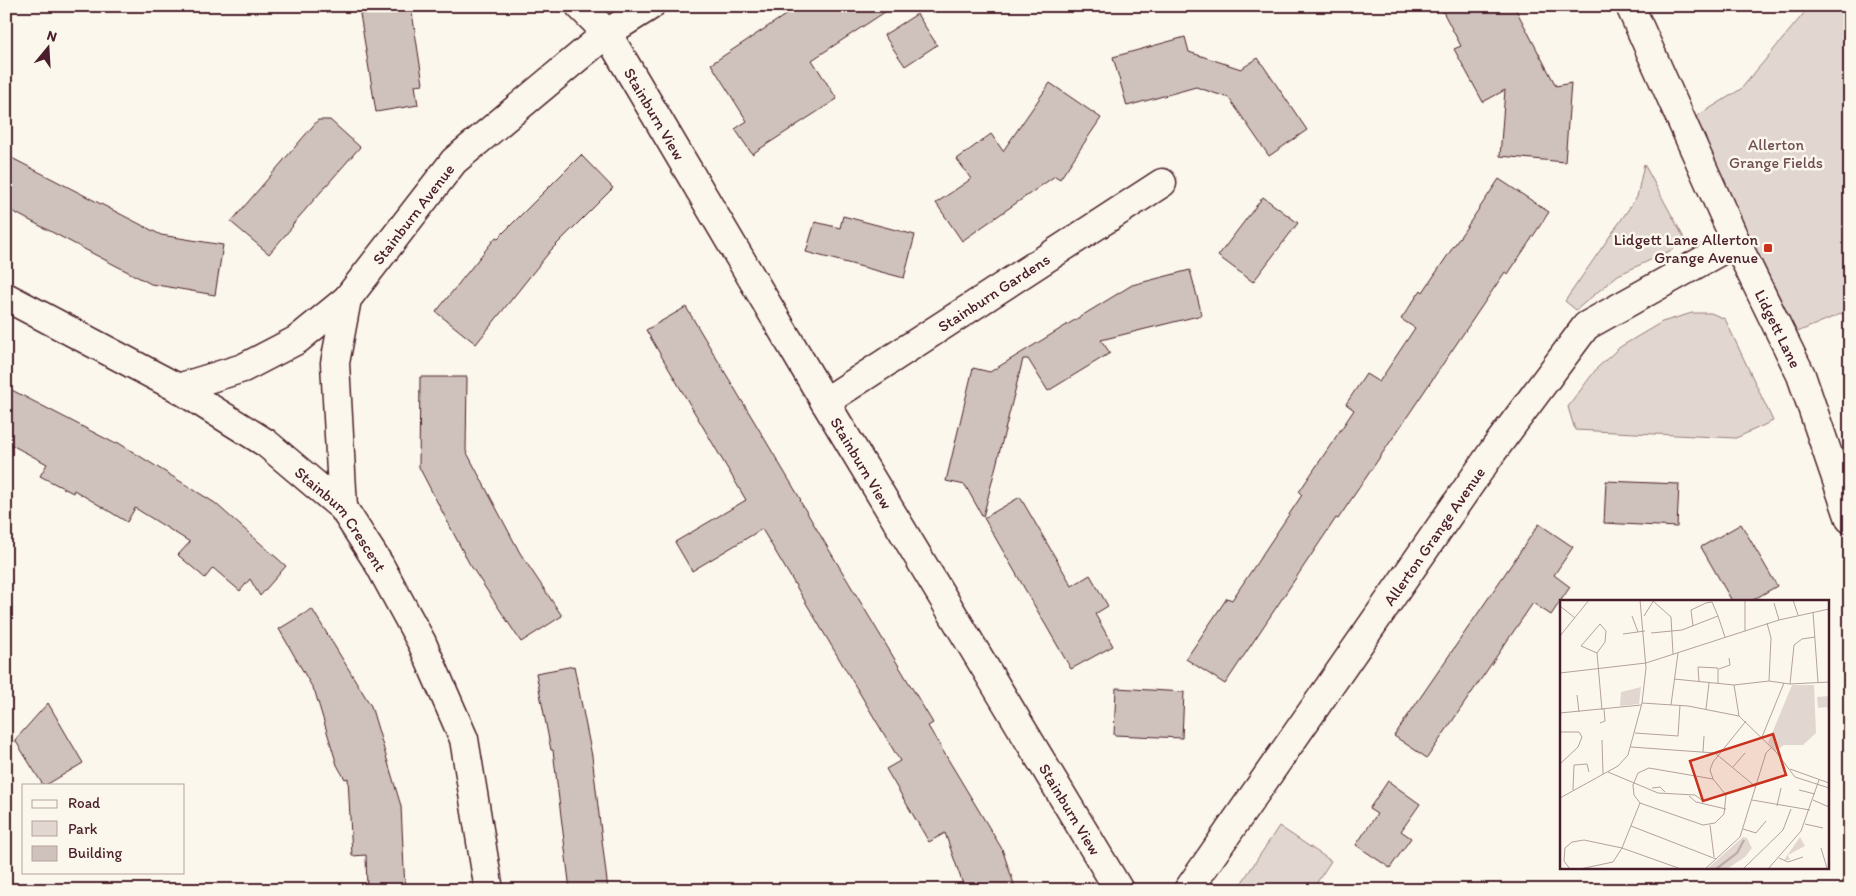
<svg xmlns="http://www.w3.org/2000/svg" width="1856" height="896" viewBox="0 0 1856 896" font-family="Itim,sans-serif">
	<rect width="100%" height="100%" fill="#fbf7ec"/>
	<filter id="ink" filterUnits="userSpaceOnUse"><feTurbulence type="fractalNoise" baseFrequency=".02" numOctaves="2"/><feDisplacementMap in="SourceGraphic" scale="10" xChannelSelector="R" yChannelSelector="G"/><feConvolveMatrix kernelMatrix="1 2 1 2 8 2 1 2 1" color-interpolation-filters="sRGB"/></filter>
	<g filter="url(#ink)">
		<g fill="#e2d7d0" stroke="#967b7e">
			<polygon points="1810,6 1850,6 1850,310 1783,338 1683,125 1741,89"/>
			<polygon points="1644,164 1684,238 1672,250 1618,275 1576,310 1565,301 1637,197"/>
			<polygon points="1692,313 1711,313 1725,319 1773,421 1736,438 1575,430 1568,407 1597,368 1620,347 1662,322"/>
			<polygon points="1279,826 1331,861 1312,890 1237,890"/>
		</g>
		<g fill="#cfc2bc" stroke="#4a1f2b">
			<polygon points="411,6 423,84 415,85 418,105 376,112 360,14"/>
			<polygon points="799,6 894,6 812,60 837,99 752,154 735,129 747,121 711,64"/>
			<polygon points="1440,6 1514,6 1556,86 1571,83 1565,162 1500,156 1505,90 1483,102 1454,49 1461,46"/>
			<polygon points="917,14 937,45 905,66 884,35"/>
			<polygon points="1185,37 1189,52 1241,69 1258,58 1307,130 1269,156 1229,98 1196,87 1127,106 1113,57"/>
			<polygon points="1050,83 1101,118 1060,179 1055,176 962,241 936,203 971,179 957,159 991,134 1003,151"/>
			<polygon points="318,120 330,120 360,147 292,225 293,226 269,254 231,222"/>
			<polygon points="6,155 161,235 223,245 215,295 151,284 6,208"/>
			<polygon points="581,155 613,188 551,250 476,344 436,312 496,237 498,238"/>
			<polygon points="1499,179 1549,212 1508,274 1505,272 1338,519 1336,518 1225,684 1186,659 1227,598 1232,600 1302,495 1299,492 1354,410 1346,404 1366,374 1379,382 1415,328 1401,319 1421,290 1423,292"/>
			<polygon points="1263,197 1298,223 1253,282 1218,256"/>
			<polygon points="843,216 915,235 904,278 806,252 815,222 840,228"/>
			<polygon points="1190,270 1202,315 1101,340 1110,353 1048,391 1028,359 1023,359 983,517 965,485 946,481 973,368 990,372 1132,285"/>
			<polygon points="686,307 801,500 800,501 828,548 933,723 928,726 1002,849 1016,890 965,890 945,833 929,842 886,769 900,761 762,529 692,571 675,542 746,500 646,330"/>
			<polygon points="420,377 467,377 466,451 520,553 562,616 521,642 469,563 419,467"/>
			<polygon points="6,387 116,444 117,442 215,503 286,566 260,596 250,579 240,591 213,568 205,578 178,555 190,542 135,508 127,522 74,490 73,493 40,476 47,464 6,442"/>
			<polygon points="1606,481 1679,484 1677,527 1604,523"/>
			<polygon points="1020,497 1072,586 1090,575 1108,606 1095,614 1113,646 1071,669 984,518"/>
			<polygon points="1539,524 1573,547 1554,575 1570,587 1551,615 1533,603 1427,758 1394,736"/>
			<polygon points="1741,524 1777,586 1751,601 1732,601 1701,547"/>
			<polygon points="312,609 371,706 401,806 405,890 367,890 366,855 352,856 348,778 345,779 337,765 315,692 279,629"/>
			<polygon points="574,666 592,756 608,890 570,890 553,750 551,750 536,673"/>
			<polygon points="1116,688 1184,692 1182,738 1114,735"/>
			<polygon points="48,703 83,763 46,785 43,785 15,740"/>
			<polygon points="1388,781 1420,804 1401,831 1411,838 1390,868 1356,845 1377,814 1369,809"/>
		</g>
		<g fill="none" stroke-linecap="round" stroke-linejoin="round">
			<defs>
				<g id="minor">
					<path id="s1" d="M580 6 607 33 825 402 1119 890"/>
					<path id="s2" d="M6 297 178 388 266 443 343 508 379 564 422 643 464 739 489 890"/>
					<polyline points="178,388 243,368 297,340 347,299"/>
					<path id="s3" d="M825 402 1162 183"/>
					<path id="s4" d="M343 508 335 363 347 299 454 161 607 33 650 6"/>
					<path id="s5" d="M1188 890 1493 451 1586 326 1736 242"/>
				</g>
				<g id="tertiary">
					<path id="s6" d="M1630 6 1736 242 1801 375 1850 519"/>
				</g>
			</defs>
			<use href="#minor" stroke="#4a1f2b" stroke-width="31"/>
			<use href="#tertiary" stroke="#4a1f2b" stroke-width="31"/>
			<use href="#minor" stroke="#fbf7ec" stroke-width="28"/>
			<use href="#tertiary" stroke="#fbf7ec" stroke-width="28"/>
		</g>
	</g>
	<rect fill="#c8321e" stroke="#fbf7ec" stroke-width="2" x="1763" y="243" width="10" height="10" rx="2.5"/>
	<g text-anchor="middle" stroke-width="5" stroke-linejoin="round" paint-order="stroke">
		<g font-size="16" fill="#4a1f2b" stroke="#fbf7ec">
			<text dy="6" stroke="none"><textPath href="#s1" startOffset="132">Stainburn View</textPath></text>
			<text dy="6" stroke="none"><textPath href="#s4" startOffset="318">Stainburn Avenue</textPath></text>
			<text dy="6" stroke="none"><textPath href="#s3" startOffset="201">Stainburn Gardens</textPath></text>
			<text dy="6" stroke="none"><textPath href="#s6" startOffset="355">Lidgett Lane</textPath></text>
			<text dy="6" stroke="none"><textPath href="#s1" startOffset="538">Stainburn View</textPath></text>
			<text dy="6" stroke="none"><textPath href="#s2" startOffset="406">Stainburn Crescent</textPath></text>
			<text dy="6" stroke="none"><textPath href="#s5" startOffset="431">Allerton Grange Avenue</textPath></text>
			<text dy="6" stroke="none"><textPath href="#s1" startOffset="942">Stainburn View</textPath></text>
		</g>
		<g font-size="16" fill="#704d54" stroke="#fbf7ec">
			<text x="1776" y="150">Allerton<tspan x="1776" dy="18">Grange Fields</tspan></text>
		</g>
		<g font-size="16" fill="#4a1f2b" stroke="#fbf7ec" text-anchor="end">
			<text x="1758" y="245">Lidgett Lane Allerton<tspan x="1758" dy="18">Grange Avenue</tspan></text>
		</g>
	</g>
	<g transform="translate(1560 600)">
		<rect width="269" height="269" fill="#fbf7ec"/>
		<path d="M232 85H254L256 133 243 145H224L215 151 208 143ZM81 87 79 104 60 106 61 92ZM269 96V112H268L267 107 258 108 257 97ZM183 237 187 238 192 248 185 257 167 269H147ZM240 237 245 246 228 255 230 260H224Z" fill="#e2d7d0"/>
		<path fill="none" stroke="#bfadaa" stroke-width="2.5" d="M156 269 177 253 184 240"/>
		<path fill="none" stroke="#b4a19f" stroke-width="1" d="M233 0 238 15M93 1 111 17 113 54M214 3 219 20M0 6 15 18M253 12 258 82M72 16 78 32M84 16 94 0M207 23 211 38 209 81M133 26 131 10 146 3 152 2 158 16M185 31V0M91 33 122 30 158 16 165 37M63 34 85 31M0 36 29 0M37 53 21 46 40 24 46 31 45 42 37 53 42 110M159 69 170 65 169 58M0 73 86 63 219 20 269 9M114 79 174 85 209 81 230 84 269 82M139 82 138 67 158 68V83M230 84 234 45 242 39 255 37M174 85 179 116M17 95 19 112M82 103 128 106 179 116 216 152 235 177 269 188M111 105 118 53M146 109 149 83M0 113 81 105M40 123 45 121 44 109M0 132H19L22 137 18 147 0 164M75 133 118 136 120 105M202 137 224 83M42 140 43 174M71 147 155 153 196 187M143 152 144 136M173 167 185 153M89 168 153 179 166 195 164 214 155 223 143 225 80 203 74 195 73 185 78 173ZM230 169 269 183M48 172 98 193 135 195 143 201M153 179 150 170 153 162 186 121M92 188 100 187 105 192M13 190 14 165 27 164 29 172M239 190 255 194M129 196 136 202 166 209M0 198 58 166 68 155 82 103 86 68 80 0M192 200 250 210M253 200 269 207M217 206 221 188M245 224 263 228M150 225 154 257M71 226 156 259M183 229 196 233 206 221M261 248 267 268M219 258 228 262 243 257M10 269 4 261 5 248 12 242 24 240 62 248 121 269M20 269 53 262 62 248 80 203M145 269 180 237 206 153 212 147M183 269 223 230 231 209M208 269 241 231 259 180"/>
		<path fill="#c8321e" fill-opacity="0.15" stroke="#c8321e" stroke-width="2.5" d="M213 134 226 175 143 201 130 161Z"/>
		<rect width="269" height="269" fill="none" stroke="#4a1f2b" stroke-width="2.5"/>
	</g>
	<rect width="1856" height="896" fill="none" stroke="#fbf7ec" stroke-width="25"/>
	<rect x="12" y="12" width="1831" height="871" fill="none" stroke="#4a1f2b" stroke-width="2" filter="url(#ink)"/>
	<rect x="22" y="784" width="162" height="90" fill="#fbf7ec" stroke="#b4a19f"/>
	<rect x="32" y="800" width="25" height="8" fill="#fbf7ec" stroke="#b4a19f"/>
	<text x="68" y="808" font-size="15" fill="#4a1f2b">Road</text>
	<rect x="32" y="821" width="25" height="15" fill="#e2d7d0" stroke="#b4a19f"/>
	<text x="68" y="834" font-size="15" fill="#4a1f2b">Park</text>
	<rect x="32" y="846" width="25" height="15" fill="#cfc2bc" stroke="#b4a19f"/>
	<text x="68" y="858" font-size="15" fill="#4a1f2b">Building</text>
	<g transform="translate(48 48) rotate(18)" stroke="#fbf7ec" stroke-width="4" paint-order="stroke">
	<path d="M0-4L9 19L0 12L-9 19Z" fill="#4a1f2b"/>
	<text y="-8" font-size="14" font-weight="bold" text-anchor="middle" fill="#4a1f2b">N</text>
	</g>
</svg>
